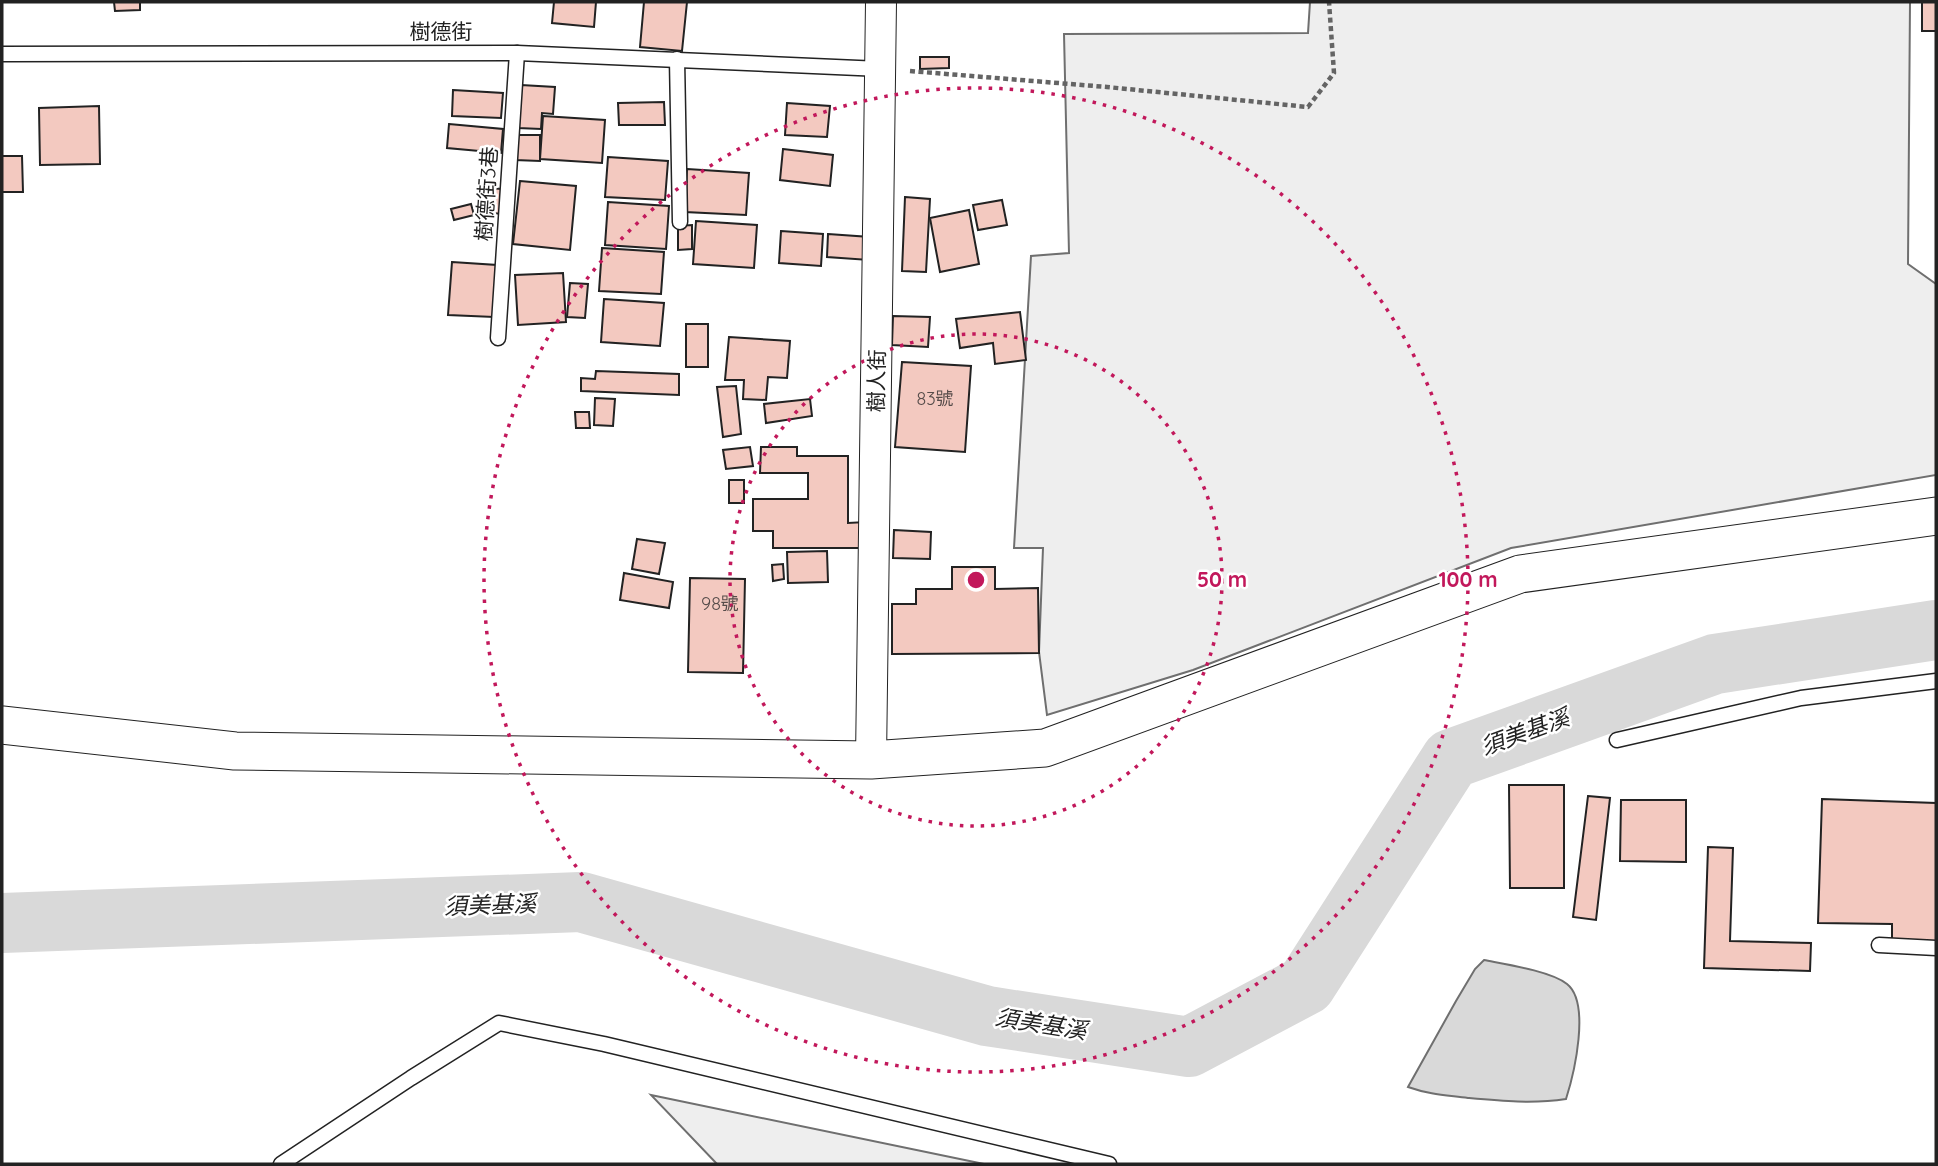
<svg xmlns="http://www.w3.org/2000/svg" width="1938" height="1166" viewBox="0 0 1938 1166" font-family="Quicksand,'Noto Sans TC',sans-serif">
	<rect width="100%" height="100%" fill="#fff"/>
	<g fill="#eee" stroke="#6f6f6f" stroke-width="2">
		<polygon points="1310,2 1910,2 1908,264 1936,284 1936,475 1511,548 1193,670 1047,715 1039,652 1043,548 1014,548 1031,256 1069,253 1064,34 1308,33"/>
		<polygon points="651,1095 984,1164 717,1164"/>
	</g>
	<path fill="#d9d9d9" stroke="#6f6f6f" stroke-width="2" d="M1484 960C1504 964 1551 971 1567 984 1591 1003 1574 1074 1566 1099 1533 1104 1501 1101 1468 1098 1445 1095 1431 1095 1408 1087L1456 1001 1475 969Z"/>
	<g fill="none" stroke-linecap="round" stroke-linejoin="round">
		<polyline stroke="#d9d9d9" stroke-width="60" points="2,923 581,902 987,1016 1189,1047 1306,985 1451,759 1715,664 1936,630"/>
	</g>
	<g fill="#f3c9c0" stroke="#222" stroke-width="2">
		<polygon points="114,2 140,2 140,10 115,11"/>
		<polygon points="554,2 596,2 594,27 552,23"/>
		<polygon points="644,2 687,2 682,51 640,47"/>
		<rect x="1922" y="2" width="14" height="29"/>
		<polygon points="920,57 949,57 949,68 920,69"/>
		<polygon points="521,85 555,87 553,114 542,113 541,129 518,128"/>
		<polygon points="453,90 503,93 501,118 452,116"/>
		<polygon points="664,102 665,125 619,125 618,103"/>
		<polygon points="787,103 830,106 827,137 785,135"/>
		<polygon points="99,106 100,164 40,165 39,108"/>
		<polygon points="543,116 605,120 602,163 540,159"/>
		<polygon points="449,124 503,129 501,153 447,148"/>
		<polygon points="516,135 540,135 540,161 515,160"/>
		<polygon points="783,149 833,155 830,186 780,180"/>
		<polygon points="2,156 22,156 23,192 2,192"/>
		<polygon points="608,157 668,161 665,200 605,197"/>
		<polygon points="687,169 749,173 746,215 685,212"/>
		<polygon points="520,181 576,186 570,250 513,244"/>
		<polygon points="486,188 503,189 501,214 485,212"/>
		<polygon points="905,197 930,199 926,272 902,271"/>
		<polygon points="1002,200 1007,225 978,230 973,205"/>
		<polygon points="608,202 669,206 666,249 605,245"/>
		<polygon points="471,204 474,215 454,220 451,209"/>
		<polygon points="969,210 979,264 940,272 930,218"/>
		<polygon points="696,221 757,225 754,268 693,264"/>
		<polygon points="692,225 692,249 678,250 678,226"/>
		<polygon points="781,231 823,234 821,266 779,263"/>
		<polygon points="828,234 870,237 869,260 827,257"/>
		<polygon points="602,248 664,252 661,294 599,291"/>
		<polygon points="452,262 497,265 494,317 448,315"/>
		<polygon points="563,273 566,322 518,325 515,275"/>
		<polygon points="570,283 588,284 585,318 567,317"/>
		<polygon points="604,299 664,303 660,346 601,342"/>
		<polygon points="1020,312 1026,360 995,364 993,343 960,348 956,319"/>
		<polygon points="893,316 930,317 928,347 892,345"/>
		<rect x="686" y="324" width="22" height="43"/>
		<polygon points="729,337 790,341 787,378 768,377 766,400 743,399 744,380 725,380"/>
		<polygon points="902,362 971,366 965,452 895,447"/>
		<polygon points="596,371 679,374 679,395 581,391 581,378 595,379"/>
		<polygon points="736,386 741,434 723,437 717,387"/>
		<polygon points="595,398 615,399 613,426 594,425"/>
		<polygon points="810,399 812,416 766,423 764,404"/>
		<polygon points="575,412 589,412 590,428 576,428"/>
		<polygon points="750,447 753,466 726,469 723,450"/>
		<polygon points="761,447 797,447 797,456 848,456 848,523 866,522 866,548 773,548 773,531 753,531 753,499 808,499 808,473 760,473"/>
		<rect x="729" y="480" width="15" height="23"/>
		<polygon points="894,530 931,532 930,559 893,558"/>
		<polygon points="637,539 665,543 659,574 632,569"/>
		<polygon points="827,551 828,582 788,583 787,552"/>
		<polygon points="783,564 784,579 773,581 772,565"/>
		<polygon points="952,567 995,567 995,589 1038,588 1039,653 892,654 892,604 916,604 916,589 952,589"/>
		<polygon points="624,573 673,582 669,608 620,600"/>
		<polygon points="690,578 745,579 743,673 688,672"/>
		<polygon points="1509,785 1564,785 1564,888 1510,888"/>
		<polygon points="1588,796 1610,798 1596,920 1573,917"/>
		<polygon points="1822,799 1936,803 1936,942 1892,941 1892,924 1818,923"/>
		<polygon points="1621,800 1686,800 1686,862 1620,861"/>
		<polygon points="1708,847 1733,848 1730,941 1811,943 1810,971 1704,968"/>
	</g>
	<g fill="none" stroke-linecap="round" stroke-linejoin="round">
		<defs>
			<g id="service">
				<polyline points="2,54 517,53 881,69"/>
				<polyline points="677,59 680,222"/>
				<polyline points="498,338 517,53"/>
				<polyline points="1617,740 1801,698 1936,681"/>
				<polyline points="1879,945 1936,948"/>
				<polyline points="281,1164 411,1078 499,1023 604,1044 1109,1164"/>
			</g>
			<polyline id="minor" points="871,760 881,2"/>
			<polyline id="tertiary" points="2,725 235,751 871,760 1045,748 1520,574 1936,516"/>
		</defs>
		<use href="#service" stroke="#222" stroke-width="17"/>
		<use href="#minor" stroke="#222" stroke-width="32"/>
		<use href="#tertiary" stroke="#222" stroke-width="39"/>
		<polyline stroke="#646464" stroke-width="4.5" stroke-dasharray="5 3.5" stroke-linecap="butt" points="910,71 1107,87 1308,107 1334,73 1329,2"/>
		<use href="#service" stroke="#fff" stroke-width="14"/>
		<use href="#minor" stroke="#fff" stroke-width="30"/>
		<use href="#tertiary" stroke="#fff" stroke-width="37"/>
	</g>
	<g fill="none" stroke="#c2185b" stroke-width="3.5" stroke-dasharray="3.5 7">
		<circle cx="976" cy="580" r="246"/>
		<circle cx="976" cy="580" r="492"/>
	</g>
	<g text-anchor="middle" stroke-width="5" stroke-linejoin="round" paint-order="stroke">
		<g font-size="18" fill="#564c4a">
			<text x="935" y="405">83號</text>
			<text x="720" y="610">98號</text>
		</g>
		<g font-size="21" fill="#222" stroke="#fff">
			<text x="441" y="39">樹德街</text>
			<text transform="translate(487 194) rotate(-86)" y="7">樹德街3巷</text>
			<text transform="translate(877 381) rotate(-89)" y="7">樹人街</text>
		</g>
		<g font-size="23" font-style="italic" fill="#222" stroke="#fff">
			<text transform="translate(1525 732) rotate(-20)" y="8">須美基溪</text>
			<text transform="translate(490 905) rotate(-2)" y="8">須美基溪</text>
			<text transform="translate(1041 1024) rotate(9)" y="8">須美基溪</text>
		</g>
	</g>
	<circle cx="976" cy="580" r="10" fill="#c2185b" stroke="#fff" stroke-width="3.5"/>
	<g font-size="21" text-anchor="middle" font-weight="bold" fill="#c2185b" stroke="#fff" stroke-width="5" stroke-linejoin="round" paint-order="stroke">
		<text x="1222" y="587">50 m</text>
		<text x="1468" y="587">100 m</text>
	</g>
	<rect width="1938" height="1166" fill="none" stroke="#222222" stroke-width="7"/>
</svg>
